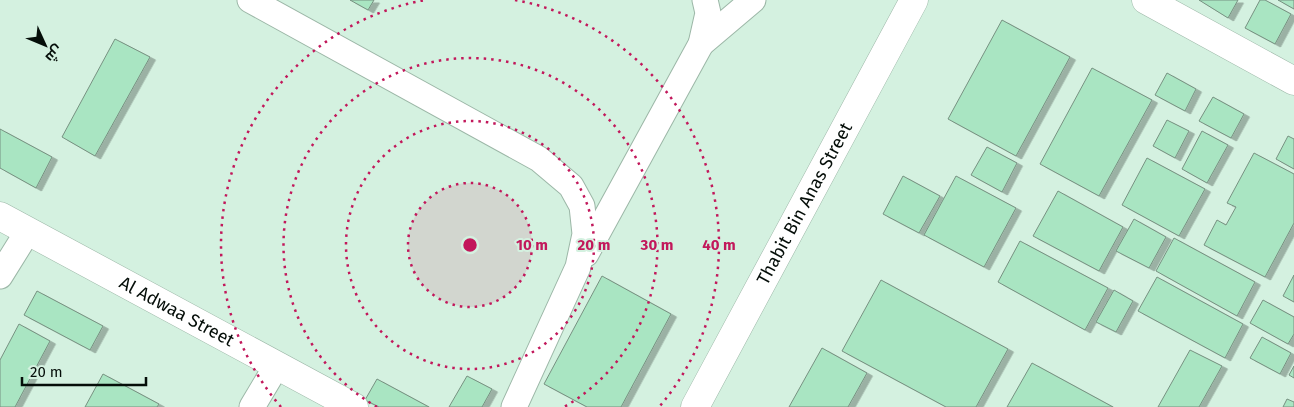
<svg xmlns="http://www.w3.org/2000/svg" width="1294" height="407" viewBox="0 0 1294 407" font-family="'Fira Sans',Cairo,sans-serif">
	<defs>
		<filter id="shadow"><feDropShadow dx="5.5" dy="3" stdDeviation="0" flood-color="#0004"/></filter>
	</defs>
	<rect width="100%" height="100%" fill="#d4f1e0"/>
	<g fill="#a9e5c2" stroke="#779181" filter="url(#shadow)">
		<polygon points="350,0 374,0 368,10"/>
		<polygon points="1199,0 1238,0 1228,18"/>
		<polygon points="1260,0 1265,0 1291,14 1275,44 1245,28"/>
		<polygon points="1278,0 1294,0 1294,9"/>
		<polygon points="1002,20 1070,57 1016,156 948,119"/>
		<polygon points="115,39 150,57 95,156 62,137"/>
		<polygon points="1092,68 1152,100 1099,196 1040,164"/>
		<polygon points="1167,73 1196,89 1185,111 1155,95"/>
		<polygon points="1213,97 1244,114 1231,138 1199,121"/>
		<polygon points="1167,120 1189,131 1175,158 1153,146"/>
		<polygon points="0,129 52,157 36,188 0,168"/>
		<polygon points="1202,131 1228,145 1207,183 1182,169"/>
		<polygon points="1288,136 1294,139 1294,169 1276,159"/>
		<polygon points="987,147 1017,163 1002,192 971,175"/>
		<polygon points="1254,153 1294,174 1294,223 1265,277 1204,245 1217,220 1226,225 1236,207 1227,203"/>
		<polygon points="1147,158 1205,189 1179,236 1122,205"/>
		<polygon points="903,176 940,196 919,233 883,214"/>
		<polygon points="956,176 1016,208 984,267 924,235"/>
		<polygon points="1058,191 1123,227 1099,271 1033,236"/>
		<polygon points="1134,219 1166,237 1149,268 1116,251"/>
		<polygon points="1174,238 1255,282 1237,316 1156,271"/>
		<polygon points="1020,241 1108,288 1085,330 998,282"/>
		<polygon points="1294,275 1294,302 1283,296"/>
		<polygon points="602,276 671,314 621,407 587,407 544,384"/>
		<polygon points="1157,277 1243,324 1225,358 1138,311"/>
		<polygon points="881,280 1008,349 976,407 946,407 842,351"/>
		<polygon points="1114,290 1133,301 1116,332 1096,322"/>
		<polygon points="37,291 103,326 90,350 24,315"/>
		<polygon points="1263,300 1294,317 1294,334 1288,344 1250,323"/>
		<polygon points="19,324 50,341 15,407 0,407 0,360"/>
		<polygon points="1262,337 1291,353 1280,374 1250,358"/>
		<polygon points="822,348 867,373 848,407 789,407"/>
		<polygon points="1190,350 1222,366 1199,407 1158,407"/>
		<polygon points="1032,363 1113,407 1007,407"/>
		<polygon points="1294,366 1294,378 1289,375"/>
		<polygon points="103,374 159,404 157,407 85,407"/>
		<polygon points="467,376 492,389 482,407 449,407"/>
		<polygon points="377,379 429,407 379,407 365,400"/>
		<polygon points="1287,399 1294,402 1294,407 1283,407"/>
	</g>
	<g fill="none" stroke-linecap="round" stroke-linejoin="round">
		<defs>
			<g id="lane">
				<polyline points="250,0 539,159 571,186 582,206 585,234 578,267 514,407"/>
				<polyline points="701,44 753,0"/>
				<polyline points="586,254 701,44 708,13 705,0"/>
				<polyline points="0,276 28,231"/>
				<polyline points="252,407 277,365"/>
			</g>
			<g id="street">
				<polyline points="1146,0 1294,81"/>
				<path id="s1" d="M0 216 354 407"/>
				<path id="s2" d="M695 407 914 0"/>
			</g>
		</defs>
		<use href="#lane" stroke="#9cb7a7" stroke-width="27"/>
		<use href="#street" stroke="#9cb7a7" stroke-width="29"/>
		<use href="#lane" stroke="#fff" stroke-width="25"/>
		<use href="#street" stroke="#fff" stroke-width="28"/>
	</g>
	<circle cx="470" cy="245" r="62" fill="#c2185b" fill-opacity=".12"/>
	<g fill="none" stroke="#c2185b" stroke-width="2.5" stroke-dasharray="2.5 5">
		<circle cx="470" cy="245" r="62"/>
		<circle cx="470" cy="245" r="124"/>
		<path d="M377 407A187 187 0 1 1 564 407"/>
		<path d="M281 407A249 249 0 0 1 425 0M515 0A249 249 0 0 1 659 407"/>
	</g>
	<g text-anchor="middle" stroke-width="4" stroke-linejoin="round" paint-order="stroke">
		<g font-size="18" fill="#050e09" stroke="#d4f1e0">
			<text dy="6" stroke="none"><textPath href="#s2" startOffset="231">Thabit Bin Anas Street</textPath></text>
			<text dy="6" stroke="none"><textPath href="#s1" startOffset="201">Al Adwaa Street</textPath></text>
		</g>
	</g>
	<circle cx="470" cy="245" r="8" fill="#c2185b" stroke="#d4f1e0" stroke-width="2.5"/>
	<g font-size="15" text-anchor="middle" font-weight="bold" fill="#c2185b" stroke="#d4f1e0" stroke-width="4" stroke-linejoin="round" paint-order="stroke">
		<text x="532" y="250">10 m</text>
		<text x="594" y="250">20 m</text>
		<text x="657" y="250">30 m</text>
		<text x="719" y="250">40 m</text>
	</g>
	<g transform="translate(45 45) rotate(134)" stroke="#d4f1e0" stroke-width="4" paint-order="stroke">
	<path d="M0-4L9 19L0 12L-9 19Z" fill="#050e09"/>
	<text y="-8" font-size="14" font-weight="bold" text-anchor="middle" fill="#050e09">ش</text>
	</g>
	<path d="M22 377v8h124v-8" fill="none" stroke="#050e09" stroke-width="2.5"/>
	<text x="30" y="377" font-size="15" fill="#050e09" stroke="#d4f1e0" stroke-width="4" paint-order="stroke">20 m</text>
</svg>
